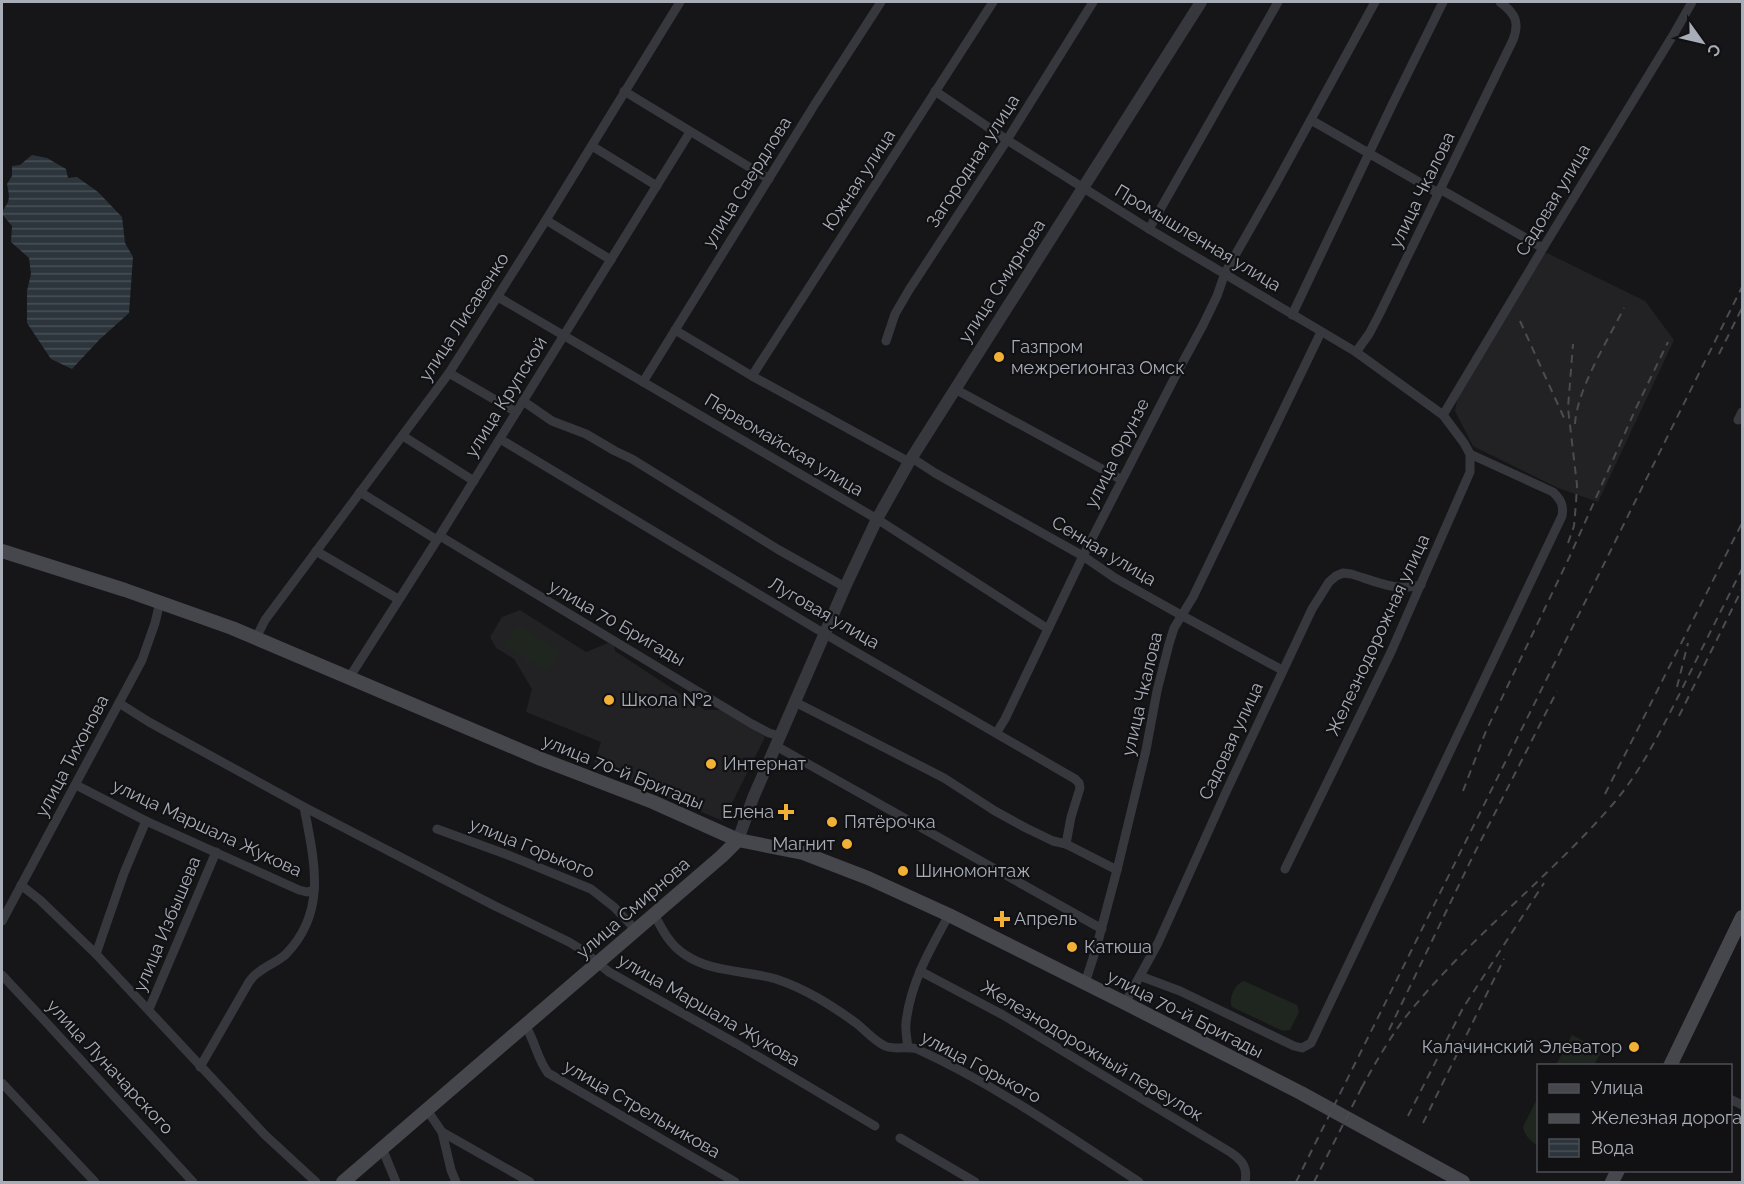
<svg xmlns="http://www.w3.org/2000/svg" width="1744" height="1184" viewBox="0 0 1744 1184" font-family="Raleway,sans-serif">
	<defs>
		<pattern id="water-rules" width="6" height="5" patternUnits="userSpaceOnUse" patternTransform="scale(1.5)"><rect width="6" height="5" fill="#2c353c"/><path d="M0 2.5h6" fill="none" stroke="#485056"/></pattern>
	</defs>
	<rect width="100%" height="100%" fill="#161618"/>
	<g fill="#222225">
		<polygon points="1547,253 1645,301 1674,340 1598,502 1558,488 1473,446 1455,411 1458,396 1542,255"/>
		<polygon points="520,610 586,652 608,643 614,646 615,651 705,710 722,710 765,737 723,821 654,792 594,762 601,742 526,712 532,689 514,659 496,648 490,637 502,617"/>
	</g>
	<g fill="#1e261f">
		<polygon points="516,627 522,627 556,648 558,654 549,668 542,669 507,648 507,640"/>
		<path d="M1244 981 1297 1005 1299 1012 1290 1030 1283 1031 1232 1007C1228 999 1235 983 1244 981Z"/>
		<polygon points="1572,1035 1602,1051 1594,1065 1556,1065"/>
		<path d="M1538 1097V1146C1530 1141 1525 1136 1523 1127Z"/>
	</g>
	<path fill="url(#water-rules)" d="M32 155 47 158 66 169 68 178 77 177 98 192 122 217 125 243 133 257 129 313 99 340 72 369 51 359 27 323V291L31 274 29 258 11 242 12 226 2 214C3 209 6 206 8 202 10 196 8 190 7 184L12 176V166L20 165Z"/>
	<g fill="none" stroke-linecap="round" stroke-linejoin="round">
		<g stroke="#37383d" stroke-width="9">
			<polyline points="624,91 769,179"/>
			<polyline points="935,91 1007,140 1149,229 1356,352 1443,415 1464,443 1470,454 1470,472 1391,652 1285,869"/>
			<polyline points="1311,120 1438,193"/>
			<polyline points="592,146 657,186"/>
			<polyline points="1440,189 1543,248"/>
			<polyline points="546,220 611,260"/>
			<polyline points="1149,229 1278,2"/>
			<polyline points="498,297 877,519 1048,629"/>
			<polyline points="1292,315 1392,105 1443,2"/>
			<polyline points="675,330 752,376 909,462"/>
			<polyline points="886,341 895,314 909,290 1007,140 1093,2"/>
			<path d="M1356 352 1369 334 1378 317 1513 40C1520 22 1515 13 1500 2"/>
			<polyline points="449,373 516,412"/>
			<polyline points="752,376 993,2"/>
			<polyline points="643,382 815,104 881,2"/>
			<polyline points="955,389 1122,480"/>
			<polyline points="523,401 552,421 586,434 615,451 632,459 779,550 845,587"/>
			<polyline points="1443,415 1543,248 1675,32 1692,2"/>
			<polyline points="1738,420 1742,412"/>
			<polyline points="403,436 474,481"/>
			<polyline points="500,439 825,634 1075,779 1079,783 1080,788 1071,817 1066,844"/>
			<polyline points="912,458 935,473 1083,556 1115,578 1181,615 1282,670"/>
			<polyline points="360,492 437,540"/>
			<polyline points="440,536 752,724 769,733 780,736"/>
			<polyline points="316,551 398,599"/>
			<polyline points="256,638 265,620 449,373 546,220 680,2"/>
			<polyline points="349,678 437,540 690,132"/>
			<polyline points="795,702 944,778 995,811 1026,828 1053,841 1066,844 1117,870"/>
			<polyline points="119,703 149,722 304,807 495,906 569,942 582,950 609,972 737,1044 875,1126"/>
			<polyline points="997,732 1005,719 1083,556 1178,371 1203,325 1217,296 1225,273 1274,187 1375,2"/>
			<polyline points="776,746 1102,929"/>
			<polyline points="76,785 146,821 299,890 307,892 314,890"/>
			<polyline points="437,829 508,855 591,889 614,907 636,930"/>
			<polyline points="21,885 40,900 96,954 265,1135 316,1182"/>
			<path d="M654 914C662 929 669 944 684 954 711 973 745 970 776 979 806 989 831 1005 856 1023 865 1030 874 1041 885 1046 894 1050 907 1046 917 1049 996 1085 1067 1135 1139 1182"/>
			<polyline points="2,921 142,660 155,623 160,602"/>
			<polyline points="96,954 124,873 146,821"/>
			<path d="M920 971 1003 1015 1230 1152C1242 1160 1248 1167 1245 1182"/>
			<polyline points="2,975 44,1020 193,1182"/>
			<path d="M1140 976 1180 991 1294 1046 1302 1048 1311 1043 1562 516C1564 505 1561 500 1553 492L1470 454"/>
			<polyline points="1085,983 1096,949 1117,870 1146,750 1157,691 1169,644 1174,628 1193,597 1321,332"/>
			<path d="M1125 1003 1158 943 1226 792 1312 609 1329 582 1336 576 1343 573 1351 574C1375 581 1396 592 1421 585"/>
			<polyline points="149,1009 216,852"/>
			<path d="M525 1025C535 1041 537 1058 548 1073L735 1182"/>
			<path d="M908 1047C907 1039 905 1031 906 1023 910 984 930 949 949 915"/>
			<path d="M200 1067 249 982C252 978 255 974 259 972 267 965 278 962 286 954 328 911 314 860 304 807"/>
			<polyline points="2,1083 95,1182"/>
			<polyline points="1730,1099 1742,1105"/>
			<polyline points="427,1110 442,1132 530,1182"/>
			<polyline points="442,1132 451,1170 456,1182"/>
			<polyline points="900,1138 975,1182"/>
			<polyline points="382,1148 396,1182"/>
		</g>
		<polyline stroke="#37383d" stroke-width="12" points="738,840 753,798 845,587 877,519 909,462 1201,2"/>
		<g stroke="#45474d" stroke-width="14">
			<polyline points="2,551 125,590 232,628 541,759 653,802 738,840 803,853 868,878 949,915 1125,1003 1301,1093 1463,1182"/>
			<polyline points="1670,1066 1742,917"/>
			<polyline points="343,1182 722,856 738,840"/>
			<polyline points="1612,1182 1618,1170"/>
		</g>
		<g stroke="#4a4c52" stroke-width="2" stroke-dasharray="8 6" stroke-linecap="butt">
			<polyline points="1520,321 1565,420"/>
			<polyline points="1719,354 1742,308"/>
			<path d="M1575 424C1577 389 1608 340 1624 308"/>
			<polyline points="1568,543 1574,526 1576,503 1577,485 1568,408 1573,344"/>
			<polyline points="1677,687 1688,643"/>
			<polyline points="1679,716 1742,589"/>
			<polyline points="1463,791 1486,731 1569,558 1637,406 1668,342"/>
			<polyline points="1605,794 1742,523"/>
			<polyline points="1389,1030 1471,860 1557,691"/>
			<path d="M1361 1089C1374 1065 1388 1041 1404 1019 1466 940 1548 879 1613 804 1642 770 1661 730 1681 691 1701 650 1722 609 1742 569"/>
			<polyline points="1408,1116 1463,1008 1544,883"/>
			<polyline points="1423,1123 1504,959"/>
			<polyline points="1296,1182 1742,287"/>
			<polyline points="1314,1182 1365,1081"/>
		</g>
	</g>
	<g fill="#f2b134" stroke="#111113" stroke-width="2">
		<circle cx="999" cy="357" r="6"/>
		<circle cx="609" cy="700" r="6"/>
		<circle cx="711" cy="764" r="6"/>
		<path d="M783 803h6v6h6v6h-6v6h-6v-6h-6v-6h6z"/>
		<circle cx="832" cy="822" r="6"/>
		<circle cx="847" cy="844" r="6"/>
		<circle cx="903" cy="871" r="6"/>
		<path d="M999 910h6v6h6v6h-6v6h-6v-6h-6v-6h6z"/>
		<circle cx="1072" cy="947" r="6"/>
		<circle cx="1634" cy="1047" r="6"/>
	</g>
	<g text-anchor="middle" stroke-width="4.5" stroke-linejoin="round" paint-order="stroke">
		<g font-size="18" fill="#a8adb8" stroke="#111113">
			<text transform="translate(973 161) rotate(-57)" y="6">Загородная улица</text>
			<text transform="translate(859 180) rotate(-57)" y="6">Южная улица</text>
			<text transform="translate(747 182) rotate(-58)" y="6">улица Свердлова</text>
			<text transform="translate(1422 190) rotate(-64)" y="6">улица Чкалова</text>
			<text transform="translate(1553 200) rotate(-59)" y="6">Садовая улица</text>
			<text transform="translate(1198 238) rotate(31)" y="6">Промышленная улица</text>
			<text transform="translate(1002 281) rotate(-57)" y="6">улица Смирнова</text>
			<text transform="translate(464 317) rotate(-57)" y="6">улица Лисавенко</text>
			<text transform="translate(506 397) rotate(-58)" y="6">улица Крупской</text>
			<text transform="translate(784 445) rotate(31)" y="6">Первомайская улица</text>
			<text transform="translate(1117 453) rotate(-63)" y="6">улица Фрунзе</text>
			<text transform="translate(1104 551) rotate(31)" y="6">Сенная улица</text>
			<text transform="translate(824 613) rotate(30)" y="6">Луговая улица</text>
			<text transform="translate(617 623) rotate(30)" y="6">улица 70 Бригады</text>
			<text transform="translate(1378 635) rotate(-65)" y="6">Железнодорожная улица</text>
			<text transform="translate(1142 694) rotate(-77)" y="6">улица Чкалова</text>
			<text transform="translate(1231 741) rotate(-65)" y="6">Садовая улица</text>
			<text transform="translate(72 756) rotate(-62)" y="6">улица Тихонова</text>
			<text transform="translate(623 772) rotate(22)" y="6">улица 70-й Бригады</text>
			<text transform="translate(207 828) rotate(25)" y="6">улица Маршала Жукова</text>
			<text transform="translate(532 848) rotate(22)" y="6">улица Горького</text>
			<text transform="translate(633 908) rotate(-41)" y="6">улица Смирнова</text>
			<text transform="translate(167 924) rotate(-67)" y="6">улица Избышева</text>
			<text transform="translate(709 1010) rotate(30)" y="6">улица Маршала Жукова</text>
			<text transform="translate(1185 1014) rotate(27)" y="6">улица 70-й Бригады</text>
			<text transform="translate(1092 1051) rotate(31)" y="6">Железнодорожный переулок</text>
			<text transform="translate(110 1067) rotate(47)" y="6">улица Луначарского</text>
			<text transform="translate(981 1067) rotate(28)" y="6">улица Горького</text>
			<text transform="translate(642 1109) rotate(30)" y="6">улица Стрельникова</text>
		</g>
		<g font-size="18" fill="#a8adb8" stroke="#111113" text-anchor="start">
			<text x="1011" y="353">Газпром<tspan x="1011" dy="21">межрегионгаз Омск</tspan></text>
			<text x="621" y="706">Школа №2</text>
			<text x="723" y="770">Интернат</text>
			<text x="774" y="818" text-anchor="end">Елена</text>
			<text x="844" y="828">Пятёрочка</text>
			<text x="835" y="850" text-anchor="end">Магнит</text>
			<text x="915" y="877">Шиномонтаж</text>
			<text x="1014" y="925">Апрель</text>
			<text x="1084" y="953">Катюша</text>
			<text x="1622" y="1053" text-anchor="end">Калачинский Элеватор</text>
		</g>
	</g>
	<rect width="1744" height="1184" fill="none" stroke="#a8adb8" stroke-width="6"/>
	<rect x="1537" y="1064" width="195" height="108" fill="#111113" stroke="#4d4f55" stroke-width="1.5"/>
	<rect x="1549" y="1084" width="30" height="9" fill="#45474d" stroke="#4d4f55" stroke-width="1.5"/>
	<text x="1591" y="1094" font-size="18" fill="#a8adb8">Улица</text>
	<rect x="1549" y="1114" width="30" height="9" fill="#4a4c52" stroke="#4d4f55" stroke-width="1.5"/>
	<text x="1591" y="1124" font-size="18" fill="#a8adb8">Железная дорога</text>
	<rect x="1549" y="1139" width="30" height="18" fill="url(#water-rules)" stroke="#4d4f55" stroke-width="1.5"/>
	<text x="1591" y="1154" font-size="18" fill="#a8adb8">Вода</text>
	<g transform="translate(1702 42) rotate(124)" stroke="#111113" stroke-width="4.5" paint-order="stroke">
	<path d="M0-4.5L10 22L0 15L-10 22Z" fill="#a8adb8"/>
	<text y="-9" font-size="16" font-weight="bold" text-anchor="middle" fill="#a8adb8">С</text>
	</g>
</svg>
